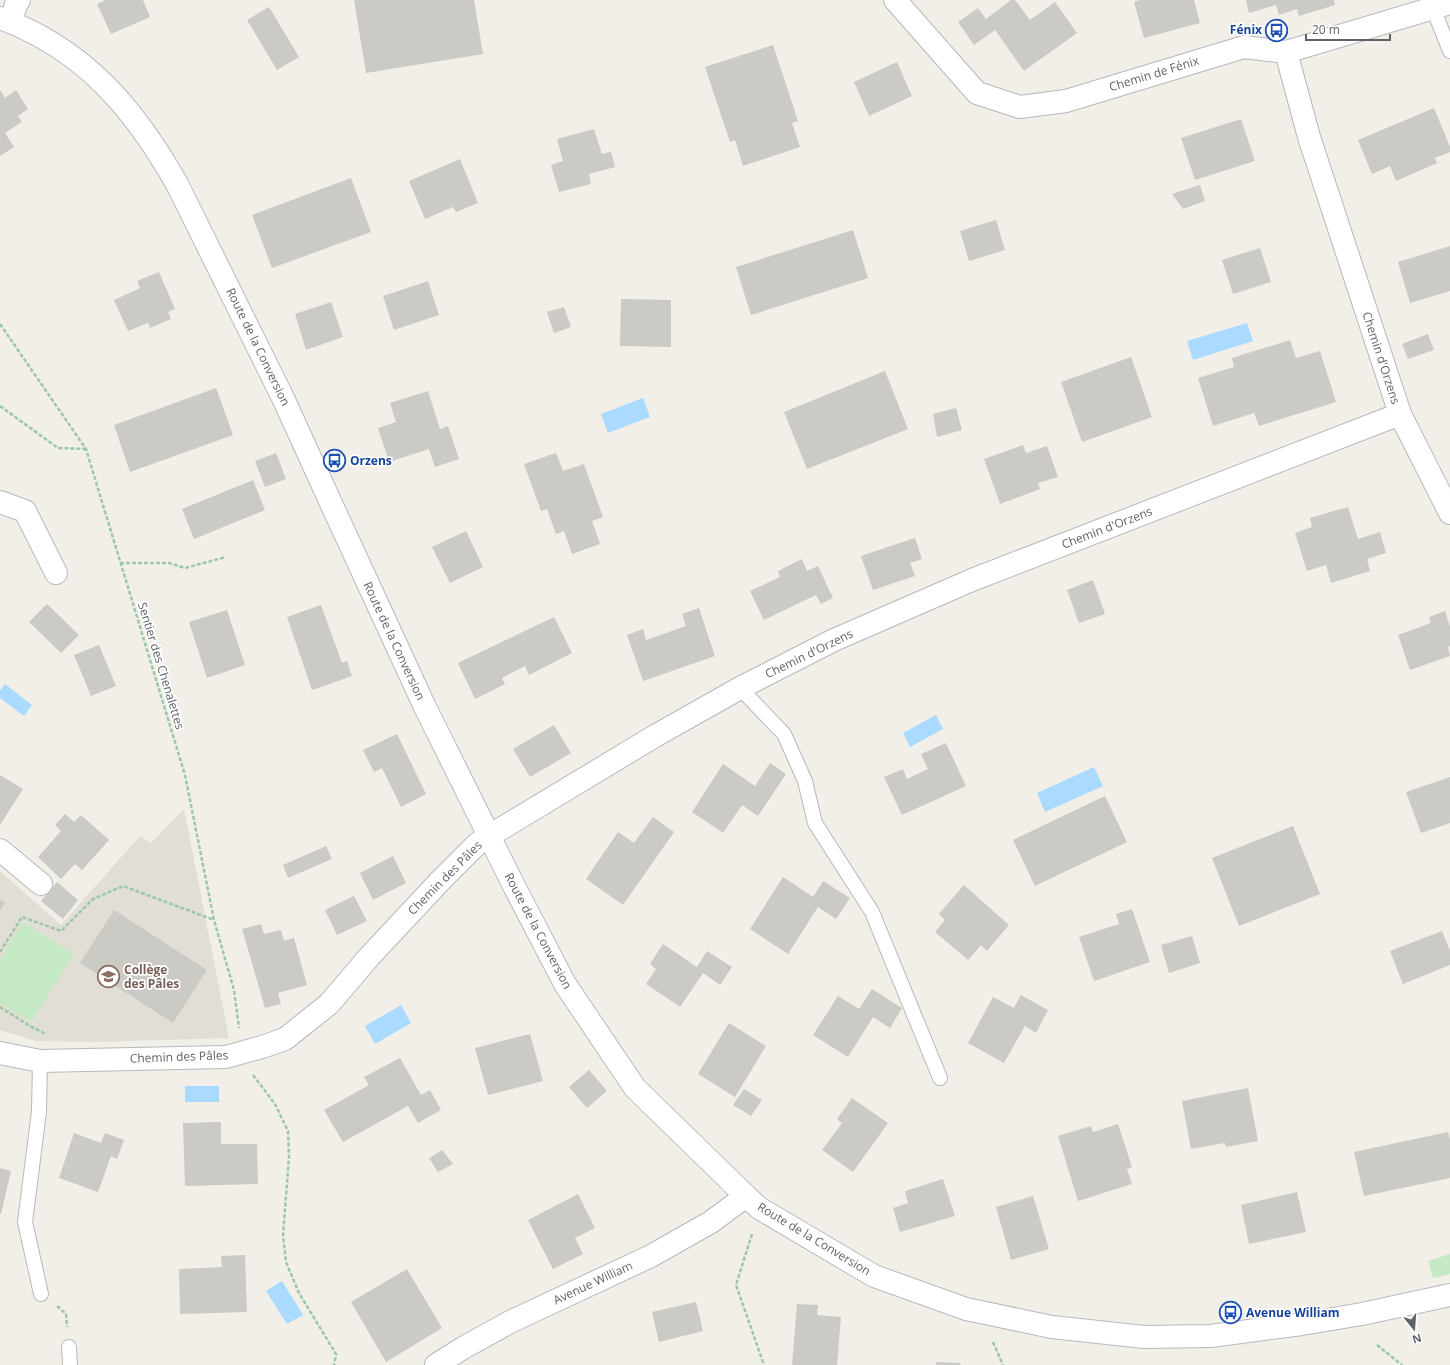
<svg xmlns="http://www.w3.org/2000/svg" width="1450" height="1365" viewBox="0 0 1450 1365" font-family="'Open Sans',sans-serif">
	<rect width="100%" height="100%" fill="#f1efe8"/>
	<polygon fill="#e1ded6" points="184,809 229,1038 90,1042 36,1041 0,1030 0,871 61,925 140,836 151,843"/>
	<g fill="#c5e8c5">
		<polygon points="23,922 74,954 31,1022 0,1003 0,960"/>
		<polygon points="1450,1254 1450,1274 1433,1278 1428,1261"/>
	</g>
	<g fill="#aadaff">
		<polygon points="1247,323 1253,341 1193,360 1187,341"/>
		<polygon points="643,398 650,417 608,433 601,414"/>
		<polygon points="5,684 32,705 24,716 0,698 0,691"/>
		<polygon points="936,715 943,729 910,747 903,733"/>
		<polygon points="1094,767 1103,786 1045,812 1037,793"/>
		<polygon points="401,1005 411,1023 375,1044 365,1026"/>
		<rect x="185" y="1086" width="34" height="16"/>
		<polygon points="282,1281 303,1315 287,1324 266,1291"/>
	</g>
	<g fill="#cccac5">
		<polygon points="106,0 143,0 150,17 111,34 97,4"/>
		<polygon points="354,0 474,0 483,54 366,73"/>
		<polygon points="1011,0 1015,0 1030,20 1055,2 1077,33 1024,71 995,30 974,45 958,22 978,8 986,19"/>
		<polygon points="1140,0 1194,0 1200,23 1144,38 1134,2"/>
		<polygon points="1246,0 1334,0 1335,5 1299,16 1297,9 1279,15 1276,5 1249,13"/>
		<polygon points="269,7 299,57 277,70 247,20"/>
		<polygon points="773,45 798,121 792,123 800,147 743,166 735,140 730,142 705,67"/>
		<polygon points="897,62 912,96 869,116 854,82"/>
		<polygon points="0,90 5,98 16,90 28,109 18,116 22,122 5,133 14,147 0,156"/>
		<polygon points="1434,108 1450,147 1450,152 1435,158 1437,163 1396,181 1390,166 1372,174 1358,140"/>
		<polygon points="1241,119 1255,161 1195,180 1181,138"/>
		<polygon points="594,129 602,154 611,152 615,167 589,174 591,184 559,192 551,165 563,161 557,139"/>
		<polygon points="460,159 478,203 456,212 453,207 425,219 409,181"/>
		<polygon points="351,178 371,232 272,268 252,215"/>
		<polygon points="1200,185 1205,201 1183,209 1172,194"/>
		<polygon points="996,220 1005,250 969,261 960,231"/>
		<polygon points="853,230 868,278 751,315 736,267"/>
		<polygon points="1450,246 1450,291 1410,303 1398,262"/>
		<polygon points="1260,248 1271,282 1233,294 1222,260"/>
		<polygon points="159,272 175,309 168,312 171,319 150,328 148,323 128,331 114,300 140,288 137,281"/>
		<polygon points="428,281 439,315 394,330 383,296"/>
		<polygon points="621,299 671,300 671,347 620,346"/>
		<polygon points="331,302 343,337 306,350 295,314"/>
		<polygon points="564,307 571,327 554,333 547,312"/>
		<polygon points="1428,334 1434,350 1408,359 1402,344"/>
		<polygon points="1290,340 1296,358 1320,351 1336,402 1259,426 1254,413 1213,426 1198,378 1234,367 1232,358"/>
		<polygon points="1131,357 1152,417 1082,442 1061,382"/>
		<polygon points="885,371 908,429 807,469 784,412"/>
		<polygon points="216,388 233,435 130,472 114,425"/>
		<polygon points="428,391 440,429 448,426 459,459 435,467 429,449 389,462 378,428 396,422 390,403"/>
		<polygon points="956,408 962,430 937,437 933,414"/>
		<polygon points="1023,445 1026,453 1047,446 1058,477 1038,483 1040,489 1000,504 984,459"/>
		<polygon points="276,453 286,479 265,487 255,461"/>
		<polygon points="556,453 563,471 584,464 603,517 592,521 600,544 572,554 564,531 556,534 547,509 541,511 524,464"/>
		<polygon points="253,480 265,510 194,539 182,509"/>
		<polygon points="1348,507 1358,539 1380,532 1386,553 1367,559 1370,571 1331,583 1326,565 1307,571 1295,533 1312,527 1310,518"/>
		<polygon points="466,531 483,567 450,583 432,547"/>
		<polygon points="915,538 922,559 910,563 915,576 873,590 861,556"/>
		<polygon points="802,559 807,571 818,566 833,598 821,604 816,595 764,620 750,591 780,577 778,571"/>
		<polygon points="1093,580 1105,614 1079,623 1067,590"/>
		<polygon points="47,604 79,635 61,653 29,622"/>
		<polygon points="321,605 342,663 347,661 352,676 312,690 287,617"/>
		<polygon points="699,608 715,656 643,681 627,635 643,629 646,640 686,626 682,614"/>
		<polygon points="227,610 245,665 207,678 189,622"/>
		<polygon points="1445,611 1450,627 1450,646 1448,647 1450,656 1410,670 1398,635 1431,623 1429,617"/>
		<polygon points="554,617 572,653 529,675 525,666 502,678 505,684 475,699 458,663"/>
		<polygon points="99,645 116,686 91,696 74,655"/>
		<polygon points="554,725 571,753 530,777 513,749"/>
		<polygon points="397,734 426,794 401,807 382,768 374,772 363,750"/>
		<polygon points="946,743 966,786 902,815 884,777 903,769 907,779 928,769 921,754"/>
		<polygon points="770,763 786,774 758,816 742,805 723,833 692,812 723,764 755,786"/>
		<polygon points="0,775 23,789 0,825"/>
		<polygon points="1450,777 1450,823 1421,833 1406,792"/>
		<polygon points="1105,796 1127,842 1035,886 1013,840"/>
		<polygon points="65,814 74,822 81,815 109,840 82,870 75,864 61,879 38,857 61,831 55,825"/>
		<polygon points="653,817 674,832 623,905 586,879 618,832 634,843"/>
		<polygon points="1293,826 1320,894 1239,926 1212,858"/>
		<polygon points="326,846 332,859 288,878 283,865"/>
		<polygon points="393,856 406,883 373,900 360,873"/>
		<polygon points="783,877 813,897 823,881 850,898 836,919 818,907 788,954 750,929"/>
		<polygon points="57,882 78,900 63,919 41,901"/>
		<polygon points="964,885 1009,925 987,951 981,945 968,960 935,932 945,920 939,914"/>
		<polygon points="354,896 367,921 337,935 325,910"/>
		<polygon points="0,900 5,903 0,911"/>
		<polygon points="1132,909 1150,962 1094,981 1079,937 1119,924 1116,914"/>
		<polygon points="114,910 207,970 173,1023 80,963"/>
		<polygon points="261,924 264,934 281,930 284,941 294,938 307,985 278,993 281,1004 265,1008 242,929"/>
		<polygon points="1442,931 1450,951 1450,965 1403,984 1390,951"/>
		<polygon points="1192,936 1200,963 1169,973 1161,945"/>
		<polygon points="663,944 697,967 707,951 732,967 720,985 703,973 680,1007 646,984 656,969 650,964"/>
		<polygon points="872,989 902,1008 890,1028 873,1017 848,1057 813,1035 838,996 859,1009"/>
		<polygon points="1021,995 1048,1010 1036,1033 1025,1026 1004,1063 968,1043 993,997 1014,1008"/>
		<polygon points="729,1023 766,1046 735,1097 698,1074"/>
		<polygon points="530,1034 543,1081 488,1095 475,1048"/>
		<polygon points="400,1058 421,1095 430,1090 441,1110 418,1123 408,1106 343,1142 324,1110 369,1085 364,1077"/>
		<polygon points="589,1070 607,1091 587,1108 569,1087"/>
		<polygon points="1248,1088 1258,1141 1226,1147 1225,1143 1191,1149 1182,1101"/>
		<polygon points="744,1089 762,1100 751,1116 733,1105"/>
		<polygon points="852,1098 888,1123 853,1172 822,1150 842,1123 837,1119"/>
		<polygon points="221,1122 221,1144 257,1144 258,1184 185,1186 183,1123"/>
		<polygon points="1118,1124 1132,1167 1127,1169 1132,1184 1078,1201 1058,1136 1091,1126 1093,1132"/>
		<polygon points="1448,1132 1450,1140 1450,1178 1364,1196 1354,1152"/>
		<polygon points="74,1133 101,1143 105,1133 124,1140 117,1159 111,1156 98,1192 59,1178"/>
		<polygon points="442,1150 453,1164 438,1172 429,1158"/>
		<polygon points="0,1168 11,1171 1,1214 0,1214"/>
		<polygon points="943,1179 955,1216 900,1232 893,1208 908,1203 905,1191"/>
		<polygon points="1297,1192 1306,1232 1249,1244 1241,1205"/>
		<polygon points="578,1194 595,1228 575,1238 583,1254 553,1269 528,1220"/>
		<polygon points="1033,1196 1049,1249 1011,1260 996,1207"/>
		<polygon points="245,1255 247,1312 180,1314 179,1269 222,1267 221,1256"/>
		<polygon points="407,1269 442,1328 386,1362 351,1302"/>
		<polygon points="696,1302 703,1331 659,1342 652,1312"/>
		<polygon points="797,1304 818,1305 817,1315 841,1317 837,1365 792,1365"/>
		<polygon points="936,1362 961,1363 960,1365 936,1365"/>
	</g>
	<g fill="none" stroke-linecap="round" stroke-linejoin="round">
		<defs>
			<g id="lane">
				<polyline points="1433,8 1450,51"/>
				<polyline points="740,688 784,734 805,781 815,823 872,912 940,1078"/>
				<polyline points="40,1061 39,1112 25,1222 41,1294"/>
				<polyline points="69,1347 70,1365"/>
			</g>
			<g id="street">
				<polyline points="895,0 977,93 1020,107 1066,101 1244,47 1286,52 1450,3"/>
				<polyline points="11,22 16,4 19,0"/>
				<polyline points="1400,414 1450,513"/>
				<polyline points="0,502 25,511 56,573"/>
				<polyline points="0,850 41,884"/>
				<polyline points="0,1053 40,1061 226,1057 262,1047 285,1039 329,1004 369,957 440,881 477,844 489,836 655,736 740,688 834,640 972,580 1400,414 1309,137 1286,52"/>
				<polyline points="436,1365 463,1348 510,1322 651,1256 711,1222 746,1196"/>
			</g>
			<path id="secondary" d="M0 18C84 49 134 108 177 184L283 398 330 501 424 705 513 884 565 984 635 1088 746 1196 759 1208 874 1276 966 1309 1052 1327 1144 1337 1211 1336 1302 1324 1362 1314 1450 1295"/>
		</defs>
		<use href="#lane" stroke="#b5b8bc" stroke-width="16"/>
		<use href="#street" stroke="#b5b8bc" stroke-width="24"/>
		<use href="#secondary" stroke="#b6babf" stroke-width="24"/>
		<g stroke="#9cc7a9" stroke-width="2.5" stroke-dasharray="4 2" stroke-linecap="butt">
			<polyline points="0,324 86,449 185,775 214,920 234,990 239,1028"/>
			<polyline points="0,406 58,448 86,449"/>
			<polyline points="120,563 169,563 185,568 226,557"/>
			<polyline points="0,952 22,917 61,931 93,899 123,886 214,920"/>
			<polyline points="0,1007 30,1026 46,1034"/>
			<polyline points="253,1075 275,1104 288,1131 289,1157 283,1236 286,1262 299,1293 336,1354 334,1365"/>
			<polyline points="752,1234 736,1285 764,1365"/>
			<polyline points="57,1306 66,1314 67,1327"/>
			<polyline points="993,1342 1003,1365"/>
			<polyline points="1377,1345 1402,1365"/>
		</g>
		<use href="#lane" stroke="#fff" stroke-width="14"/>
		<use href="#street" stroke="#fff" stroke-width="22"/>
		<use href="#secondary" stroke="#fff" stroke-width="22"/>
	</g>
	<defs>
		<symbol id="bus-ring" viewBox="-11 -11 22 22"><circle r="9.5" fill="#fff" stroke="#1a4fb4" stroke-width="1.5"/><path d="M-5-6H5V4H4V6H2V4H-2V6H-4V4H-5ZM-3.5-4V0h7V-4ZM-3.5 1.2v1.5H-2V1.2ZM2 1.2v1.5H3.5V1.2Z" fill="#1a4fb4"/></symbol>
		<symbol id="school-ring" viewBox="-11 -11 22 22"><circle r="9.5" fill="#fff" stroke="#8d6e63" stroke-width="1.5"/><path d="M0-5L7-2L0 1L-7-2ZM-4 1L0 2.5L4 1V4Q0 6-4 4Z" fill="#8d6e63"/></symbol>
	</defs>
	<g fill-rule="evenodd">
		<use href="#bus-ring" x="1264" y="18" width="25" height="25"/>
		<use href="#bus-ring" x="322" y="448" width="25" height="25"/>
		<use href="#school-ring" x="96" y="964" width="25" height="25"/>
		<use href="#bus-ring" x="1218" y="1300" width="25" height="25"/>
	</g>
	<g text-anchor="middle" stroke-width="3.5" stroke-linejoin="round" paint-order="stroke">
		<g font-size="12" font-weight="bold" fill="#164399" stroke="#fff" text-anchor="start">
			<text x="1262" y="34" text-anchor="end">Fénix</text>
			<text x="350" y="465">Orzens</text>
			<text x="1246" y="1317">Avenue William</text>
		</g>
		<g font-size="12" fill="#5f6368" stroke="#fff">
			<text transform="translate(1154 74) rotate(-17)" y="4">Chemin de Fénix</text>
			<text transform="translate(258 347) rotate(64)" y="4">Route de la Conversion</text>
			<text transform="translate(1381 358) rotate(72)" y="4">Chemin d'Orzens</text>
			<text transform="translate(1107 528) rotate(-21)" y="4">Chemin d'Orzens</text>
			<text transform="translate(394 641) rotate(65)" y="4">Route de la Conversion</text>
			<text transform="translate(809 654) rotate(-26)" y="4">Chemin d'Orzens</text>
			<text transform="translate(161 666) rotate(73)" y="4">Sentier des Chenalettes</text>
			<text transform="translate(445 878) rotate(-45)" y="4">Chemin des Pâles</text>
			<text transform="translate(538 931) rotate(62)" y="4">Route de la Conversion</text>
			<text transform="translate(179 1057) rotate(-2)" y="4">Chemin des Pâles</text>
			<text transform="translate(814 1239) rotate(31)" y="4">Route de la Conversion</text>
			<text transform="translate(593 1283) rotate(-25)" y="4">Avenue William</text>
		</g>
		<g font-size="12" font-weight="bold" fill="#785e54" stroke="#fff" text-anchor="start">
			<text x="124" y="974">Collège<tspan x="124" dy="14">des Pâles</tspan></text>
		</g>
	</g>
	<g transform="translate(1414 1329) rotate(163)" stroke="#ffffff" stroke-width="3" paint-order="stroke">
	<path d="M0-3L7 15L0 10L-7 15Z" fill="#5f6368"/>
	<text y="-6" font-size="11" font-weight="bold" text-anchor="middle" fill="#5f6368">N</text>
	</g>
	<path d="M1306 34v6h84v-6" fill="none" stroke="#5f6368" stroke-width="2"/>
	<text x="1312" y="34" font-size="12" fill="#5f6368" stroke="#ffffff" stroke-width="3" paint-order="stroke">20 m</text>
</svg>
